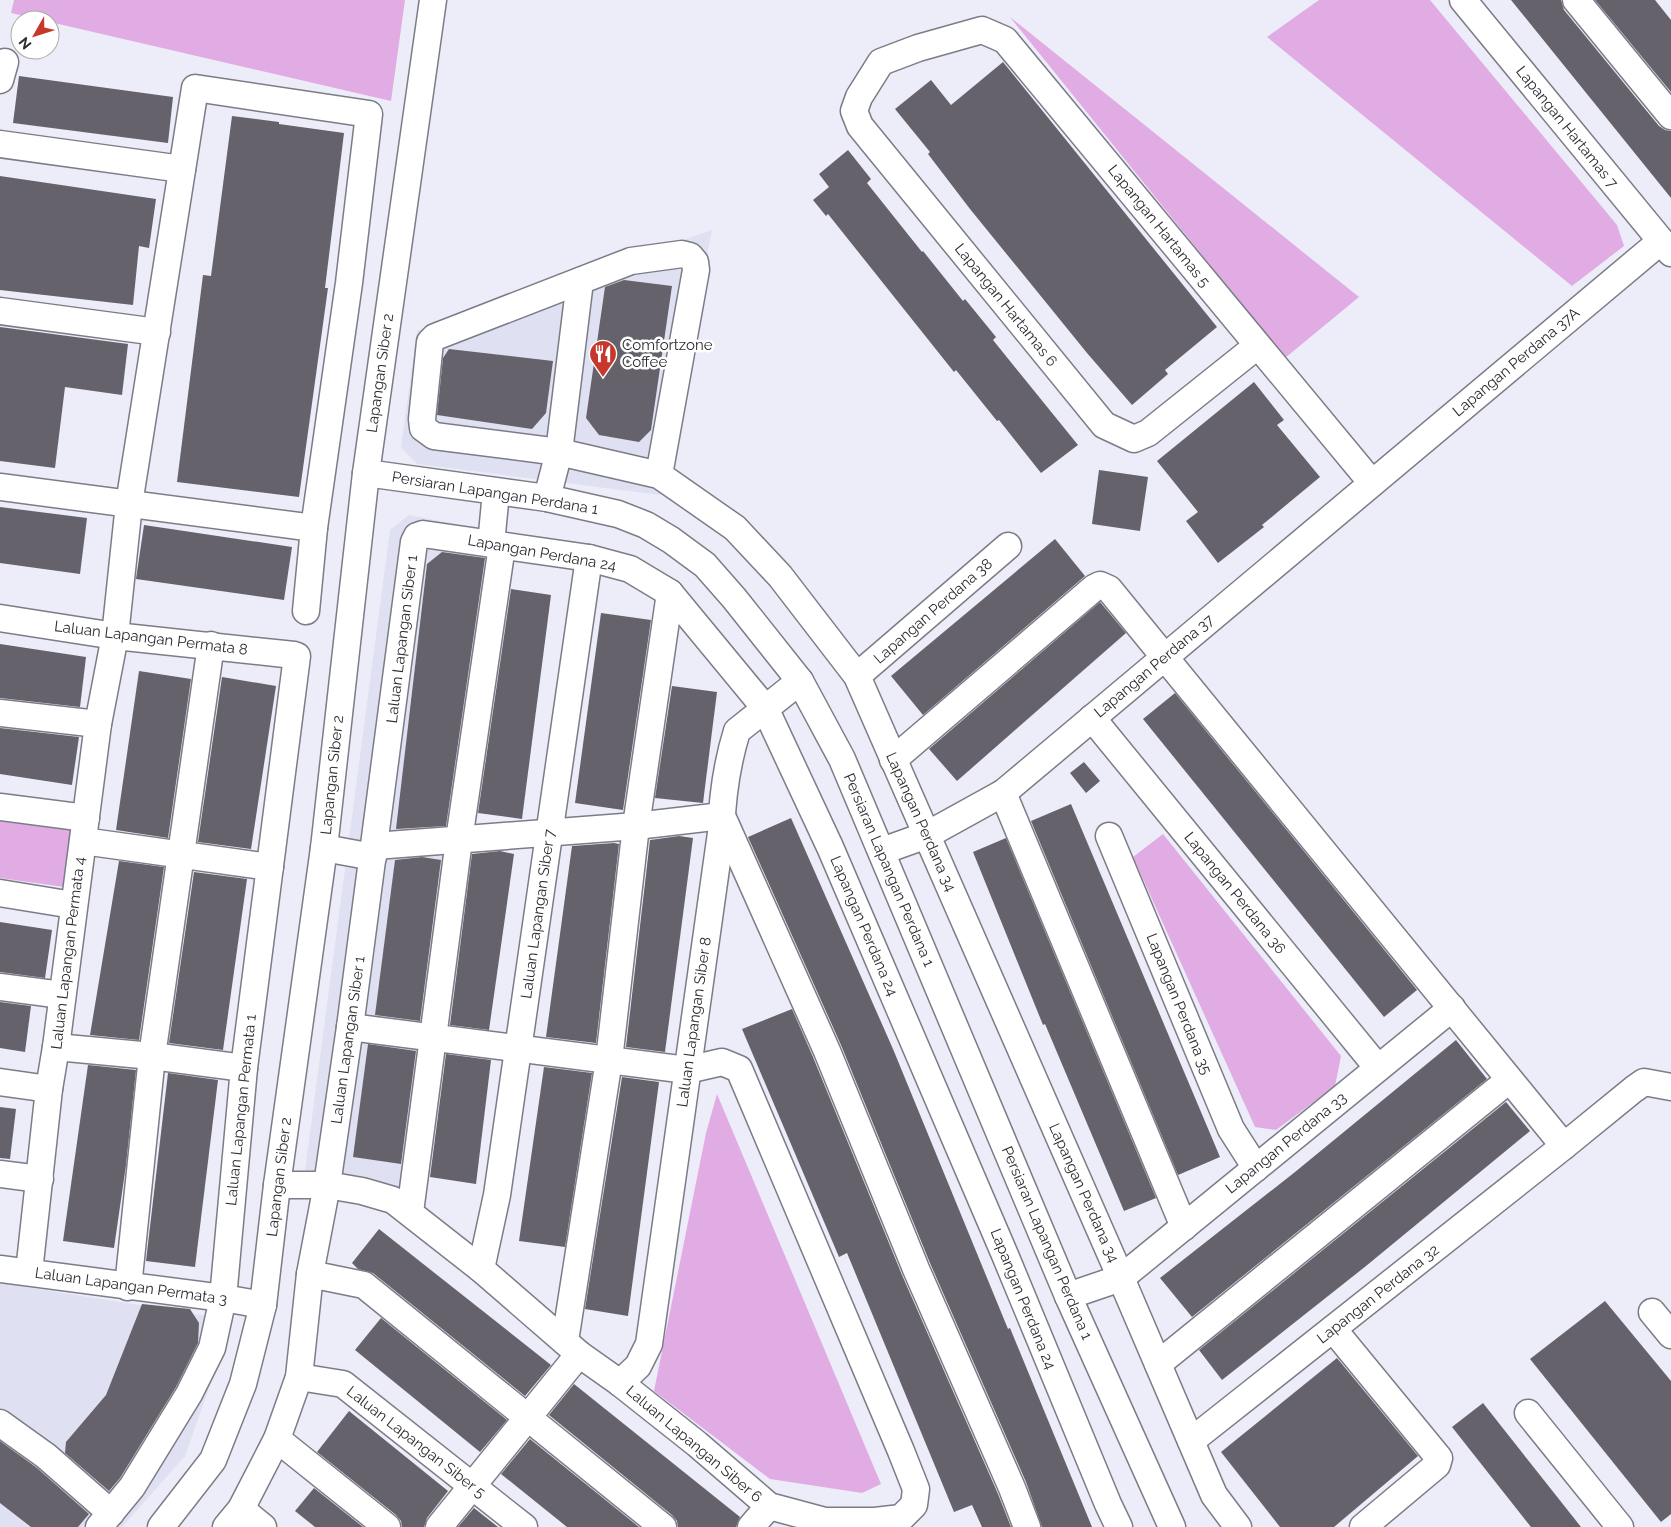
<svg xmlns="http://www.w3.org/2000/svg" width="1671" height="1527" viewBox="0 0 1671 1527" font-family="Raleway,sans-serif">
	<rect width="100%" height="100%" fill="#ecedf8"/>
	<g fill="#dfe1f3">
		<polygon points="712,230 660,495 417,464 401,447 417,331"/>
		<polygon points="409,515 508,534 410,1192 304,1178 390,530"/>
		<polygon points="0,1283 233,1320 185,1456 122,1527 0,1527"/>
	</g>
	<g fill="#e1ace4">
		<polygon points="14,0 405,0 391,101 50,22 50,20 42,20 11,13"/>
		<polygon points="1319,0 1430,0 1617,225 1624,246 1572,286 1267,37"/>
		<polygon points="1010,17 1359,297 1285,358"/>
		<polygon points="0,820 72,830 64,887 0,878"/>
		<polygon points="1163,834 1341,1056 1335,1086 1276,1130 1255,1127 1133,857"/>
		<polygon points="717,1094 881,1484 862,1493 770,1479 654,1391 706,1133"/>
	</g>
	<g fill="#65626b">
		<polygon points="1511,0 1561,0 1564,10 1659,126 1665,130 1671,131 1671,198"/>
		<polygon points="1595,0 1655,0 1671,20 1671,92"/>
		<polygon points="1003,62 1217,327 1165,370 1168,374 1132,405 1087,353 970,209 928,154 930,152 895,109 931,80 951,105"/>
		<polygon points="19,76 173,97 168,143 13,123"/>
		<polygon points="232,116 279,122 279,124 344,133 325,288 328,288 299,497 177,482 203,275 211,276"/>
		<polygon points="848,150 871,179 867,183 922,252 923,251 963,301 965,299 996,337 993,340 1078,445 1041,473 999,420 997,421 956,370 954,372 828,214 826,216 813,200 829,187 819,174"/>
		<polygon points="0,176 156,199 149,248 139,246 133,305 0,290"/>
		<polygon points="624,280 672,286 651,430 639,442 599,435 586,418 605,287"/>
		<polygon points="0,327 128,344 122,395 65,387 55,468 0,461"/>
		<polygon points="449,349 553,361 546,413 532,429 437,415 443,358"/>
		<polygon points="1254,382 1284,420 1277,425 1320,477 1262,525 1264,527 1218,563 1186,521 1198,512 1157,461"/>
		<polygon points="1099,470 1148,477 1140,531 1092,524"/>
		<polygon points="0,507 87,518 80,574 0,563"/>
		<polygon points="144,525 292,547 284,600 136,579"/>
		<polygon points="1055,539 1085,576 923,715 891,676"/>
		<polygon points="442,552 485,558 446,826 396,829 427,564"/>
		<polygon points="511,589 551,595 522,819 478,813"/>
		<polygon points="1100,602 1126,633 957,781 929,749"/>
		<polygon points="601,613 651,620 623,810 575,803"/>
		<polygon points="0,644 86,657 80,707 0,698"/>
		<polygon points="139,671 191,679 168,838 116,830"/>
		<polygon points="222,677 276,686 251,849 198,842"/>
		<polygon points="672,686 717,692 703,803 655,798"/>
		<polygon points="1175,693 1417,990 1384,1017 1143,719"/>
		<polygon points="0,728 79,737 72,785 0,774"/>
		<polygon points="1084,762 1100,781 1086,793 1070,773"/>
		<polygon points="1071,804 1220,1157 1178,1175 1031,821"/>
		<polygon points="791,818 893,1049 1008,1329 1010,1328 1092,1527 1042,1527 1026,1482 930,1263 841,1045 748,837"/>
		<polygon points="679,836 693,838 665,1052 626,1047 650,840"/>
		<polygon points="1006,838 1156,1198 1124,1211 1045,1024 1043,1025 973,852"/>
		<polygon points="614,843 619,844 596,1043 546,1037 572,846"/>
		<polygon points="500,851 514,854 489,1030 450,1025 472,854"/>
		<polygon points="422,857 441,860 420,1021 375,1015 395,860"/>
		<polygon points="119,861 164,867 139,1040 90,1035"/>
		<polygon points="194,872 247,879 223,1050 169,1043"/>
		<polygon points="0,922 52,930 45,978 0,972"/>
		<polygon points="0,1002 31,1006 25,1052 0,1048"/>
		<polygon points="792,1009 813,1057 902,1275 998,1494 1011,1527 982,1527 972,1505 954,1512 847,1253 839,1257 742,1029"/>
		<polygon points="1456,1040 1487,1079 1192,1317 1160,1278 1295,1172"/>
		<polygon points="368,1044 416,1051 401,1164 353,1157"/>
		<polygon points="446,1054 491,1060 476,1184 430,1177"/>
		<polygon points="88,1065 136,1070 126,1165 114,1248 63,1241"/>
		<polygon points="544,1067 592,1073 565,1247 519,1241"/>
		<polygon points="168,1073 218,1080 195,1267 146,1261"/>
		<polygon points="622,1077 659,1082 628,1316 585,1309"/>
		<polygon points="1506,1102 1530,1131 1366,1266 1222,1380 1199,1350"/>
		<polygon points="0,1107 16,1109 10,1159 0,1158"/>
		<polygon points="379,1229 551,1365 525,1396 373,1273 358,1269 352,1263"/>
		<polygon points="1605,1301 1671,1381 1671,1514 1661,1522 1530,1359"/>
		<polygon points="142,1304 190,1309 199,1323 198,1343 176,1387 120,1478 109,1491 65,1453 66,1442 106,1395"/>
		<polygon points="381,1318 507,1420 480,1452 355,1350"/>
		<polygon points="1337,1358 1418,1456 1334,1527 1280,1527 1221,1452"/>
		<polygon points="574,1384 740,1517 736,1527 678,1527 677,1521 672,1515 549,1415"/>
		<polygon points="1483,1403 1581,1527 1531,1527 1452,1427"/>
		<polygon points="349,1411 448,1491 427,1518 424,1527 402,1527 401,1521 396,1515 317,1452"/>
		<polygon points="530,1439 639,1527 567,1527 501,1474"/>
		<polygon points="0,1441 37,1468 89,1514 78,1527 31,1527 0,1503"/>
		<polygon points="314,1488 363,1527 315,1527 295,1511"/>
		<polygon points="474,1508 498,1527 458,1527"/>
	</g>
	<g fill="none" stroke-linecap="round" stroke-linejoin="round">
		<defs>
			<g id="minor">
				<polyline points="1463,0 1671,253"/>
				<polyline points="1576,0 1671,116"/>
				<polyline points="0,80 5,62"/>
				<polyline points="0,144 182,169"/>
				<polyline points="0,311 157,332"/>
				<polyline points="1257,346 1148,433 1134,439 1104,425 860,126 854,111 859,97 881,62 918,48 982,30 1005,40 1372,483"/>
				<polyline points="366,473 547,498 618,514 646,525 671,540 705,565 734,598 800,681 842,759 1068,1296 1172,1527"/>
				<polyline points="659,475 696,270 695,262 690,256 682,254 631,261 435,337 430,342 422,419 423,428 434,436 559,452 659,475 735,528 780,576 857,676 1121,1278 1214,1495 1238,1527"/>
				<polyline points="0,487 314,528"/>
				<polyline points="547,498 559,452 580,281"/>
				<polyline points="491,544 496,492"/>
				<polyline points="0,618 115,636 294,655 297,656 244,1068 223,1298 212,1348 189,1394 132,1487 99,1527"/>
				<polyline points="857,676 1008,546"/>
				<polyline points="0,713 98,724"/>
				<polyline points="1092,718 1378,1068"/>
				<polyline points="893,760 1094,588 1100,585 1109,589 1564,1146"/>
				<polyline points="1003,793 1184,1227"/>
				<polyline points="0,807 86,818"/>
				<polyline points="1109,836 1231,1129 1256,1168"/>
				<polyline points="83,841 270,867"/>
				<polyline points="375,846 636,826 722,816 827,1051 916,1269 1012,1488 1027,1527"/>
				<polyline points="324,848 373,857"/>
				<polyline points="882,851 927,835 1003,793 1661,241"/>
				<polyline points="0,893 73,905"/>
				<polyline points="0,987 62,995"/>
				<polyline points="56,1047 152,1056 244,1068"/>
				<polyline points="0,1082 49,1089"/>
				<polyline points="0,1174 40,1179"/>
				<polyline points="277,1185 327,1185 362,1191 393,1200 481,1269 579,1354 620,1383 697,1444 769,1506 825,1521 875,1521 901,1518 914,1505 916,1489 901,1451 739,1069 722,1062 687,1070 350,1027"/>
				<polyline points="410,1212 459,840 502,546"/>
				<polyline points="0,1269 223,1298 263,1305"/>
				<polyline points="481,1269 497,1195 589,558"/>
				<polyline points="29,1272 49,1089 56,1047 98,724 115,636 129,504 195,88 369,114 349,283 314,528 306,611"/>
				<polyline points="310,1274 364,1285 663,1527"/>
				<polyline points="128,1287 152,1056 211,645"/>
				<polyline points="1068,1296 1121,1278 1452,1008"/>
				<polyline points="1652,1312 1671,1335"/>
				<polyline points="1333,1329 1439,1458 1437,1465 1363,1527"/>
				<polyline points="565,1341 609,1060 636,826 670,593"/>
				<polyline points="1158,1364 1509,1080"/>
				<polyline points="299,1377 343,1384 524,1527"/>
				<path d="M620 1383 638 1366 649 1344 721 833C722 801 727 763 737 731L800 681"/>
				<polyline points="1528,1413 1620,1527"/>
				<polyline points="0,1423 46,1456 111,1513"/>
				<polyline points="277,1439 387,1527"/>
				<polyline points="1191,1441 1564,1146 1634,1089 1644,1082 1671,1087"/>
				<polyline points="241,1509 263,1527"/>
				<polyline points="161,1527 213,1460 243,1384 263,1305 277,1185 324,848 366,473 433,0"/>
				<polyline points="226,1527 241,1509 277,1439 299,1377 310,1274 327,1185 350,1027 414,542 417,536 423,534 589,558 630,569 670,593 765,708 830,847 1005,1255 1108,1504 1119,1527"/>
				<polyline points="439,1527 579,1354"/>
				<polyline points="751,1527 769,1506"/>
			</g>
		</defs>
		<use href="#minor" stroke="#7b7c86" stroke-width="29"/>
		<use href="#minor" stroke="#fff" stroke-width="26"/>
	</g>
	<defs>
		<symbol id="restaurant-pin" viewBox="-11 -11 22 30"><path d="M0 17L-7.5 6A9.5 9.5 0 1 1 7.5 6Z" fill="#c5382b" stroke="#fff"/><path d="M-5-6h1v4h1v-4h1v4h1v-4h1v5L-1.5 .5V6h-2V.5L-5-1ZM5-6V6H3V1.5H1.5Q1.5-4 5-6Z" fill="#fff"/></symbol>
	</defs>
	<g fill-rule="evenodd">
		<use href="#restaurant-pin" x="587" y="338" width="32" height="43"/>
	</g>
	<g text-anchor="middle" stroke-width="5" stroke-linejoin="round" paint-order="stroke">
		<g font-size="15" fill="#2c2c30" stroke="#fff">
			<text transform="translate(1567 127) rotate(51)" y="5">Lapangan Hartamas 7</text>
			<text transform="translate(1159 226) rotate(51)" y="5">Lapangan Hartamas 5</text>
			<text transform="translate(1006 305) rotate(51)" y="5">Lapangan Hartamas 6</text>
			<text transform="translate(1516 362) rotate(-40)" y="5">Lapangan Perdana 37A</text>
			<text transform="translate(380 373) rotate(-82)" y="5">Lapangan Siber 2</text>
			<text transform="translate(495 493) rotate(9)" y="5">Persiaran Lapangan Perdana 1</text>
			<text transform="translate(542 553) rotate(10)" y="5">Lapangan Perdana 24</text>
			<text transform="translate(933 611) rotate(-41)" y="5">Lapangan Perdana 38</text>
			<text transform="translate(151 638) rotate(7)" y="5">Laluan Lapangan Permata 8</text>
			<text transform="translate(402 639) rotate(-83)" y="5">Laluan Lapangan Siber 1</text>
			<text transform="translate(1154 666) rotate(-40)" y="5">Lapangan Perdana 37</text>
			<text transform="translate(332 775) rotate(-84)" y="5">Lapangan Siber 2</text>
			<text transform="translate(921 822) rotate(66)" y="5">Lapangan Perdana 34</text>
			<text transform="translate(889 870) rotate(67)" y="5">Persiaran Lapangan Perdana 1</text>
			<text transform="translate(1235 893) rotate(51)" y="5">Lapangan Perdana 36</text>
			<text transform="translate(538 914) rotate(-82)" y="5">Laluan Lapangan Siber 7</text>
			<text transform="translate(864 926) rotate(67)" y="5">Lapangan Perdana 24</text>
			<text transform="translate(68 953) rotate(-83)" y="5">Laluan Lapangan Permata 4</text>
			<text transform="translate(1179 1004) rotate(68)" y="5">Lapangan Perdana 35</text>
			<text transform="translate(694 1022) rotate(-82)" y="5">Laluan Lapangan Siber 8</text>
			<text transform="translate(348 1040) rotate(-82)" y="5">Laluan Lapangan Siber 1</text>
			<text transform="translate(241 1110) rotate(-84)" y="5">Laluan Lapangan Permata 1</text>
			<text transform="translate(1286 1143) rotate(-39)" y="5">Lapangan Perdana 33</text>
			<text transform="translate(279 1177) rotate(-83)" y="5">Lapangan Siber 2</text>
			<text transform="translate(1084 1193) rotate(66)" y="5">Lapangan Perdana 34</text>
			<text transform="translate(1047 1243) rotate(67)" y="5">Persiaran Lapangan Perdana 1</text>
			<text transform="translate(131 1286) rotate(8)" y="5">Laluan Lapangan Permata 3</text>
			<text transform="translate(1378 1294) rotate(-38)" y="5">Lapangan Perdana 32</text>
			<text transform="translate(1023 1299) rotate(68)" y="5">Lapangan Perdana 24</text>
			<text transform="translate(416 1442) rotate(38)" y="5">Laluan Lapangan Siber 5</text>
			<text transform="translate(694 1444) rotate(40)" y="5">Laluan Lapangan Siber 6</text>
		</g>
		<g font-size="15" fill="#2c2c30" stroke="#fff" text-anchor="start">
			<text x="622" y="350">Comfortzone<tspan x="622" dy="17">Coffee</tspan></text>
		</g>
	</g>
	<g transform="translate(35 35) rotate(231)"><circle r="24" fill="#ffffff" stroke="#ababac"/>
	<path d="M0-4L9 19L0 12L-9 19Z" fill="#c5382b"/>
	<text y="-8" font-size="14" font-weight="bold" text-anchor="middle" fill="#2c2c30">N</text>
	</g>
</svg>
